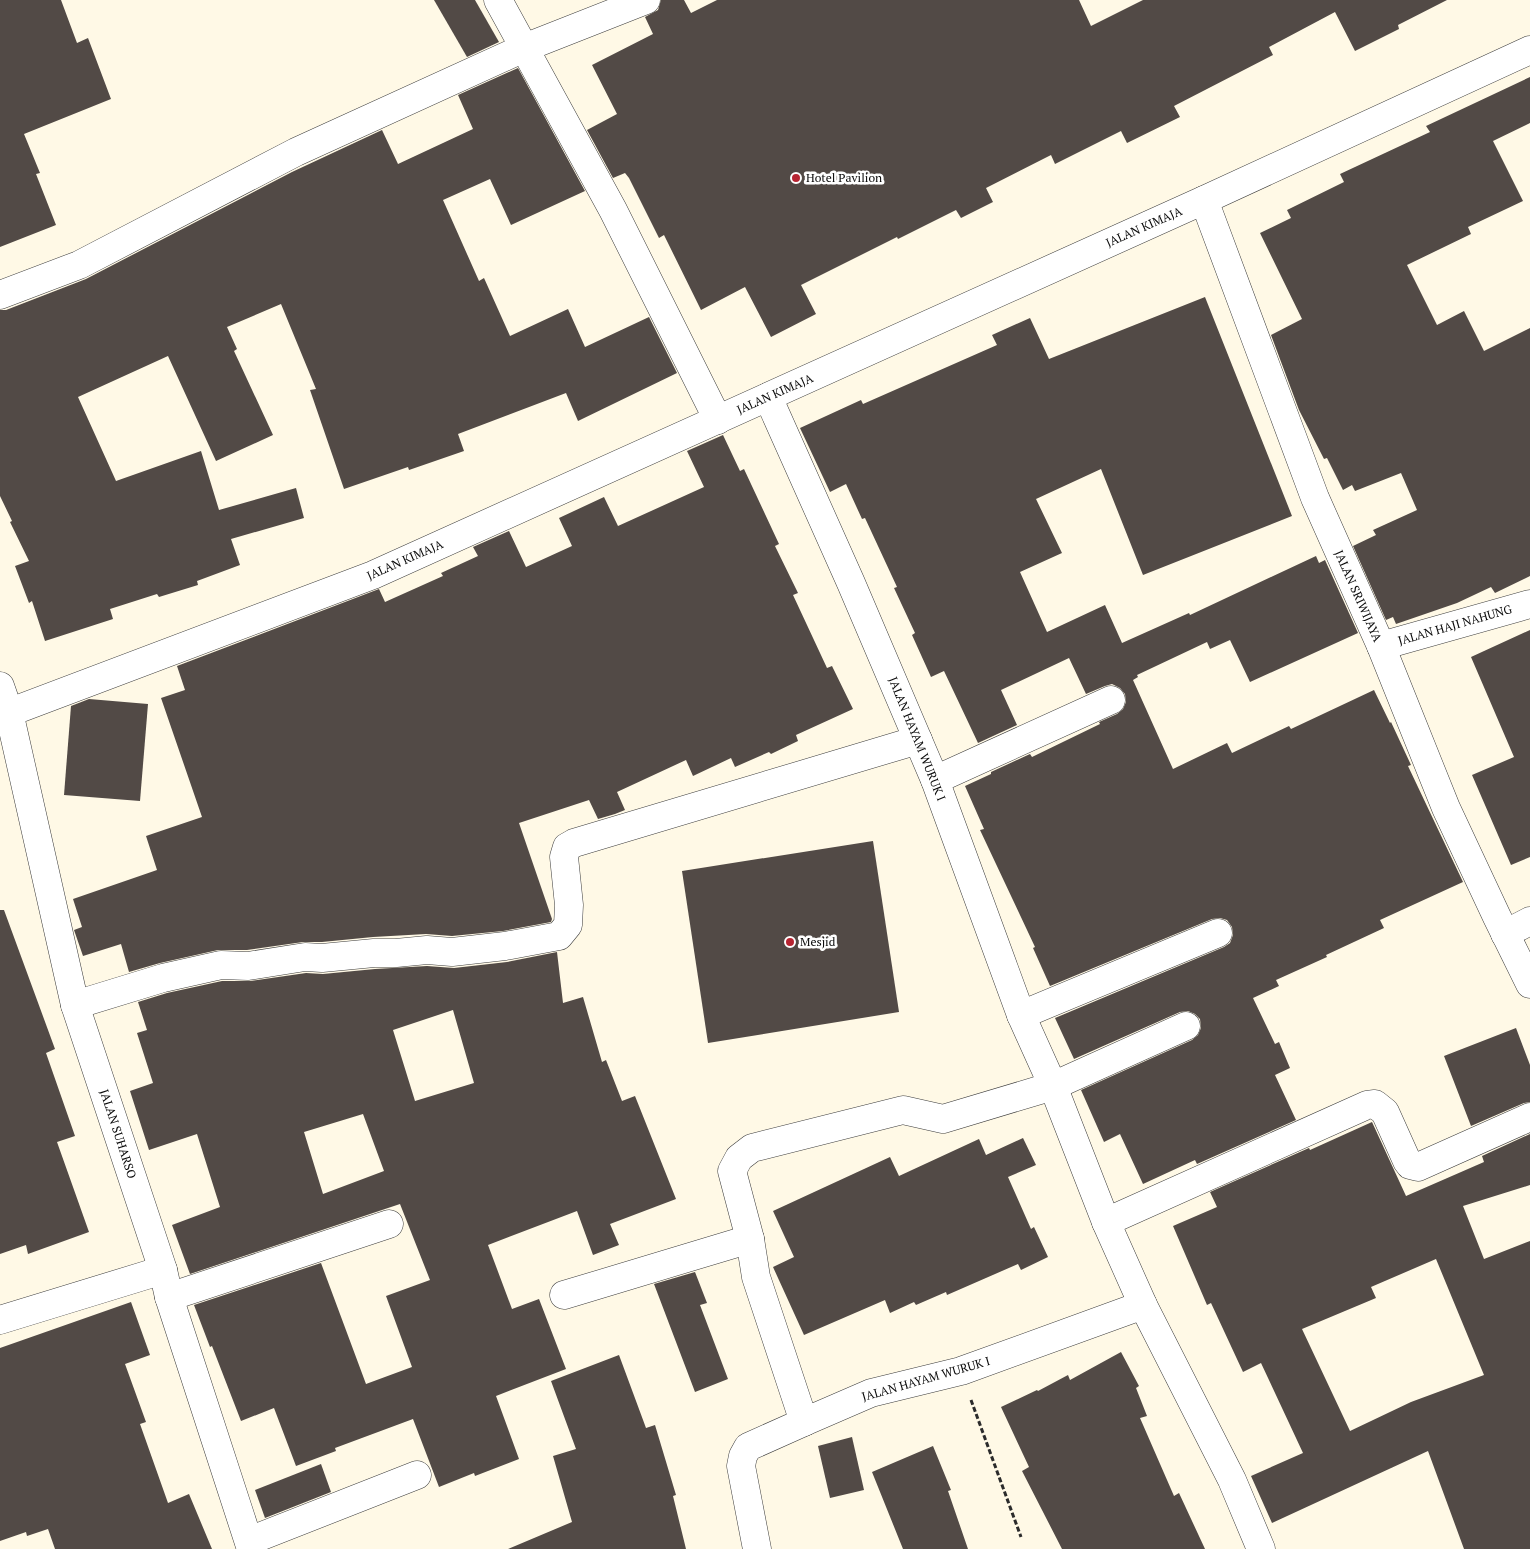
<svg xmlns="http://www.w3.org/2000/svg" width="1530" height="1549" viewBox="0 0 1530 1549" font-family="'PT Serif',serif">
	<rect width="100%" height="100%" fill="#fff9e6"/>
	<g fill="#524a46" fill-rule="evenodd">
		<polygon points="0,0 61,0 77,43 88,38 111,99 24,134 40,173 36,174 56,225 0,247"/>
		<polygon points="434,0 475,0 499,42 467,57"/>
		<polygon points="661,0 684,0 691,13 717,0 1079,0 1091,26 1143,0 1447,0 1398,25 1399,29 1355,51 1335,12 1269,47 1273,55 1174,106 1180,117 1127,143 1121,131 1055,164 1051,155 986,188 993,202 961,218 956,210 898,239 897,237 801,285 816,314 771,337 745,287 701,310 664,235 659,238 629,178 625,173 613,178 587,130 617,114 592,65 653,34 645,17 658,10"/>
		<polygon points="518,68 585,191 511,225 490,179 443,200 479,281 484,278 510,336 568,309 585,347 649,317 677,373 578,421 566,393 458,434 464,451 409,470 408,467 344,489 310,390 316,389 281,304 227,327 237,349 234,351 273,435 216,461 168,356 78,397 116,481 201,451 219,510 296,488 304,518 231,539 240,565 197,581 198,585 159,597 157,594 110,609 113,619 45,641 32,601 29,603 15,566 29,561 10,522 12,521 0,496 0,310 6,310 86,279 292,172 382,130 398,164 473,129 458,95"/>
		<polygon points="1530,77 1530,123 1493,141 1523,201 1468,227 1471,234 1407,265 1437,325 1464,311 1484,351 1530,328 1530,576 1495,593 1491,587 1457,603 1396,624 1393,617 1386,620 1353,546 1376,535 1373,530 1417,510 1401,473 1355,491 1352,485 1343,490 1327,458 1324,459 1299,410 1271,335 1302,319 1260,233 1291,218 1287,210 1344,182 1340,174 1430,132 1426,126"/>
		<polygon points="1205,297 1292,516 1143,575 1101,469 1036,499 1062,553 1020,572 1047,632 1105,605 1122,643 1189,613 1190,615 1316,556 1319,563 1325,560 1358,633 1250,682 1230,640 1210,649 1207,642 1137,675 1138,677 1133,680 1173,769 1227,743 1232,753 1289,726 1291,729 1374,690 1390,723 1391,722 1411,765 1408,766 1463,882 1380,920 1384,928 1326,955 1327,957 1276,980 1279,986 1253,998 1275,1044 1279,1042 1290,1068 1275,1075 1296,1120 1197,1164 1195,1160 1143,1184 1120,1134 1104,1142 1081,1090 1192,1040 1198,1035 1201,1028 1200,1019 1195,1014 1188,1011 1180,1012 1074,1059 1055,1018 1224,947 1230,943 1233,935 1232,927 1227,920 1220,918 1212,919 1050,986 1033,948 1035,947 980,830 984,829 965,786 991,774 991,772 1030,754 1032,757 1100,724 1099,722 1117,714 1123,709 1126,702 1125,694 1120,688 1112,684 1105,686 1086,694 1069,658 1001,690 1017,725 978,743 944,671 931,677 912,635 915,633 894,588 897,587 865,518 862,519 846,484 830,492 800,428 861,400 863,404 997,345 992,335 1030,318 1049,359"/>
		<polygon points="723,435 740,471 744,469 779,544 775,546 798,593 793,595 827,668 832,666 853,709 796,735 798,741 771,754 769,752 735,767 731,758 693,776 686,760 617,792 625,810 615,814 598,819 589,800 519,823 552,919 551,922 503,931 452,936 426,934 373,937 322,942 303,942 247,950 218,950 160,963 129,972 121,944 83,956 74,930 82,927 73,899 157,870 146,836 202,817 161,698 185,690 177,666 379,589 385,602 443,576 441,573 478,556 473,547 509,531 526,567 572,546 559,518 604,497 618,526 704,487 687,451"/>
		<polygon points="1530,630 1530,857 1511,865 1472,775 1514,757 1471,657"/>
		<polygon points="89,699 148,704 140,801 64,795 71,706"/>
		<polygon points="873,841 899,1012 708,1043 682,871"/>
		<polygon points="0,910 4,910 55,1049 46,1053 75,1136 57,1142 89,1232 28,1254 26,1245 0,1254"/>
		<path d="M557 952 563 1003 583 997 602 1062 606 1060 622 1101 635 1096 676 1199 610 1224 619 1245 593 1255 577 1211 488 1245 512 1309 539 1299 566 1369 496 1396 519 1459 475 1476 474 1473 439 1487 413 1419 335 1448 336 1451 296 1466 274 1408 241 1421 212 1346 210 1347 194 1305 321 1263 366 1384 412 1367 386 1296 430 1280 400 1204 190 1274 172 1225 220 1207 197 1134 149 1150 130 1091 153 1083 137 1033 147 1030 138 1002 167 993 222 981H250L306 973 323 974 375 969 427 966 454 968 507 962ZM453 1010 474 1083 415 1101 393 1030ZM363 1114 384 1171 323 1194 304 1132Z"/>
		<polygon points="1516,1028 1530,1065 1530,1102 1524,1103 1471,1126 1444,1056"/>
		<path d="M1372 1122 1406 1196 1484 1162 1482 1156 1530 1134V1185L1463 1206 1484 1259 1530 1241V1549H1464L1428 1451 1272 1523 1251 1476 1303 1453 1261 1363 1243 1372 1211 1303 1207 1305 1173 1226 1217 1207 1210 1192 1309 1148 1310 1150ZM1436 1259 1484 1375 1411 1402 1350 1431 1302 1329 1376 1298 1371 1287Z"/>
		<polygon points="1023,1138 1036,1165 1008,1177 1031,1229 1034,1227 1048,1257 1021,1270 1018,1264 947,1295 946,1292 916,1305 914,1302 890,1313 885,1300 804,1335 773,1267 794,1257 773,1211 890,1157 899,1176 979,1139 986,1155"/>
		<polygon points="695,1272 707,1303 700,1305 728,1379 695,1392 654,1284"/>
		<polygon points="131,1302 150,1355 125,1364 146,1422 140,1424 168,1503 189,1494 212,1549 55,1549 48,1529 27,1536 26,1532 0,1541 0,1348"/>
		<polygon points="1121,1352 1139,1386 1136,1388 1147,1416 1140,1418 1174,1496 1179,1493 1205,1549 1062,1549 1022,1471 1029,1467 1001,1407 1037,1390 1038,1391 1068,1375 1070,1380"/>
		<polygon points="619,1355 646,1428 655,1425 676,1495 673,1496 686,1549 508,1549 572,1522 553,1456 576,1449 551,1381"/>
		<polygon points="852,1437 864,1490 830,1498 818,1446"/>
		<polygon points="933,1446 951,1490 948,1491 968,1549 903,1549 872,1472"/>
		<polygon points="321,1464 331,1492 265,1518 255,1490"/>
	</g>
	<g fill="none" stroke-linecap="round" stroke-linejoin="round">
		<defs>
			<g id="minor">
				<polyline points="498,0 613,210 718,420"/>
				<polyline points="1204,200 1315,498 1381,646 1446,808 1497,917 1530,984"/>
				<polyline points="0,295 79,265 296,152 524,48 646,0"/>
				<polyline points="768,397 851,583 935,780 1021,1015 1053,1086 1106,1222 1143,1305 1232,1480 1261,1549"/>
				<polyline points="1381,646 1530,604"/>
				<polyline points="0,686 9,712 75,1005 163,1270 169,1297 251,1549"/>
				<polyline points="0,716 373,575 1204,200 1530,50"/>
				<polyline points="935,780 1111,700"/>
				<polyline points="1505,934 1530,921"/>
				<polyline points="75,1005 163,978 221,965 248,966 305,957 322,958 374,953 396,953 427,950 452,952 505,946 559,936 568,925 569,905 564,857 567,847 574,843 918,740"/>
				<polyline points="1021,1015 1218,933"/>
				<polyline points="1106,1222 1367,1105 1375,1104 1385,1112 1407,1161 1410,1165 1418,1167 1530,1117"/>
				<polyline points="564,1295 750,1239"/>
				<polyline points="169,1297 389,1224"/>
				<polyline points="1143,1305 961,1371 871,1393 804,1422 756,1277 750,1239 732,1171 739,1158 752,1148 903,1110 943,1119 1053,1086 1186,1026"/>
				<polyline points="0,1320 163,1270"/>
				<polyline points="249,1541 417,1475"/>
				<polyline points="757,1549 741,1466 743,1456 748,1447 804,1422"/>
			</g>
		</defs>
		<use href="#minor" stroke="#3c3c3c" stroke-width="29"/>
		<polyline stroke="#2b2b2b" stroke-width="3" stroke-dasharray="5 2.5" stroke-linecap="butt" points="971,1400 1021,1537"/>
		<use href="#minor" stroke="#fff" stroke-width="28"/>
	</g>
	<g fill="#b62431" stroke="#fff" stroke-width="2">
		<circle cx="796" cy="178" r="5"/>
		<circle cx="790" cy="942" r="5"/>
	</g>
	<g text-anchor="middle" stroke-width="5" stroke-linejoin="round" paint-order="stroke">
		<g font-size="12" fill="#090909" stroke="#fff" text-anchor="start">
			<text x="806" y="182">Hotel Pavilion</text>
			<text x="800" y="946">Mesjid</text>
		</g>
		<g font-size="12" fill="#090909" stroke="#fff">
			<text transform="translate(1144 227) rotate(-24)" y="4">JALAN KIMAJA</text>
			<text transform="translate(775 394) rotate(-24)" y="4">JALAN KIMAJA</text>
			<text transform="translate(405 560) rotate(-24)" y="4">JALAN KIMAJA</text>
			<text transform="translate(1358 596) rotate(66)" y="4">JALAN SRIWIJAYA</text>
			<text transform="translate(1455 625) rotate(-16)" y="4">JALAN HAJI NAHUNG</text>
			<text transform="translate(917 739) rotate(68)" y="4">JALAN HAYAM WURUK I</text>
			<text transform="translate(118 1134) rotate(72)" y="4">JALAN SUHARSO</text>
			<text transform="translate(926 1379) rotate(-16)" y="4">JALAN HAYAM WURUK I</text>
		</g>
	</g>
</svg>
